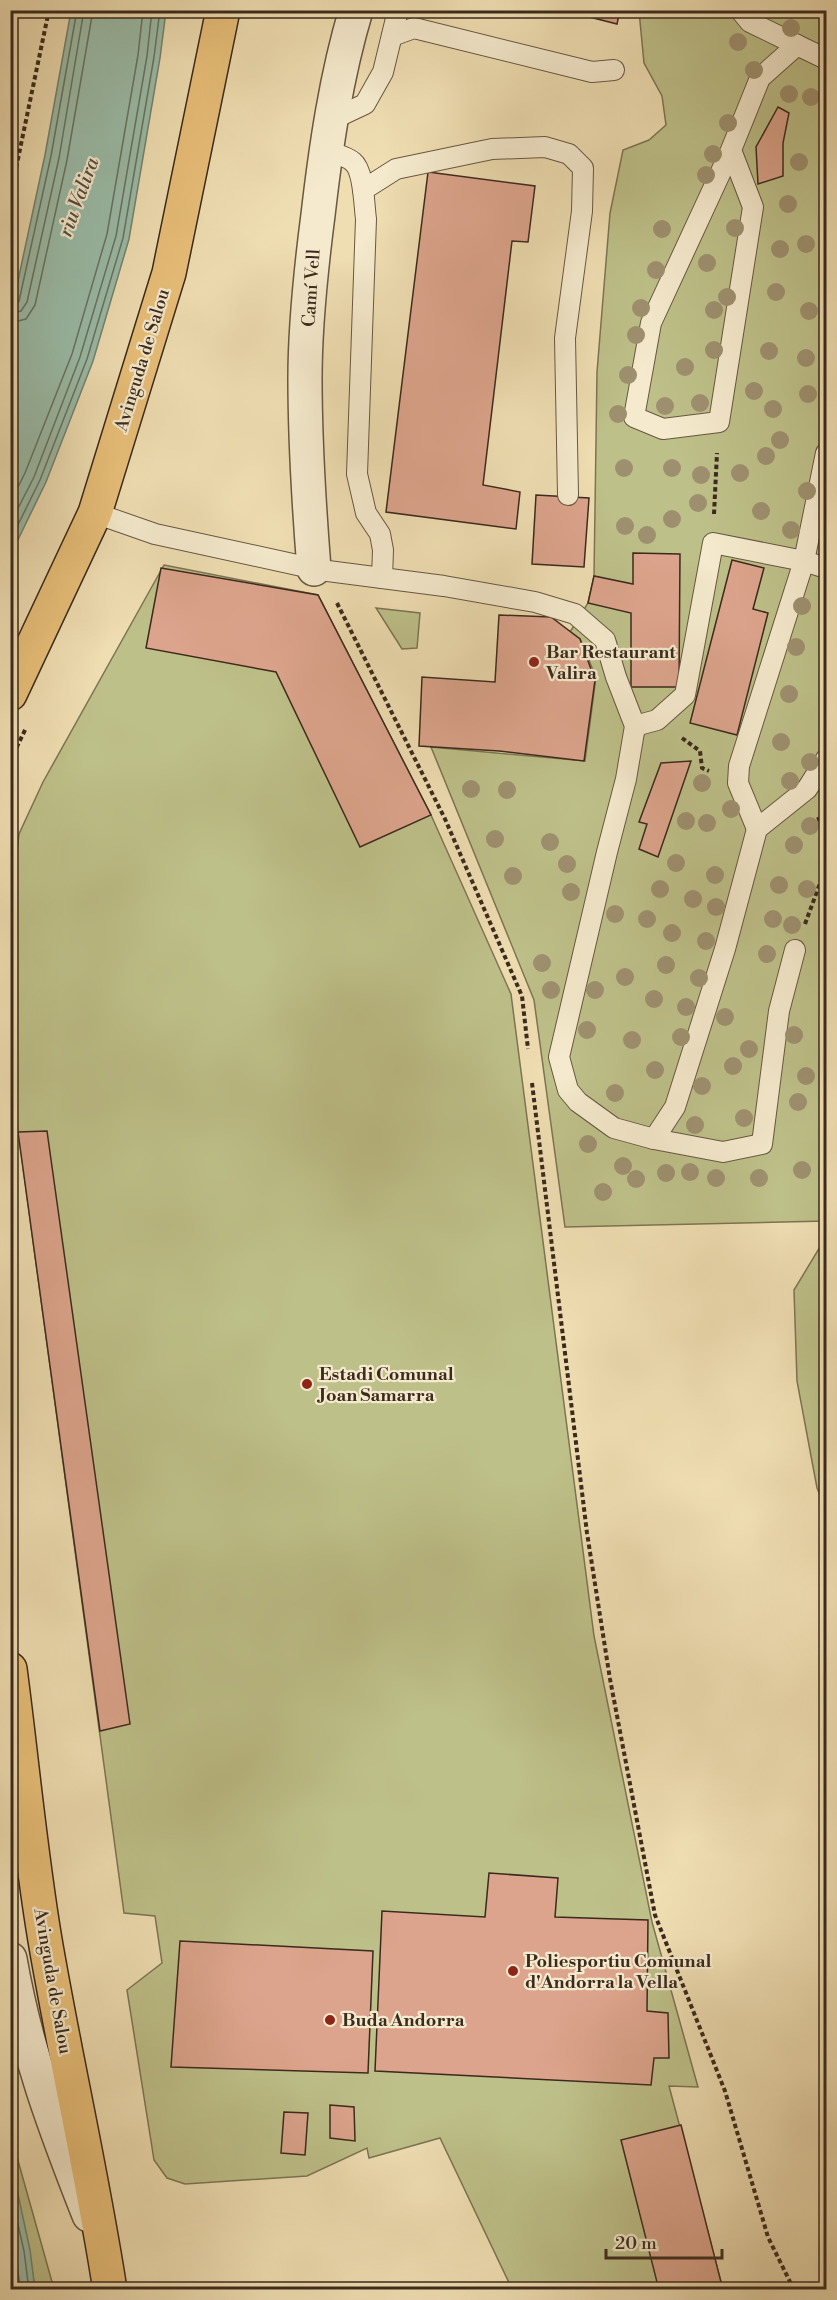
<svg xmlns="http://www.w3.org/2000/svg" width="837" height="2300" viewBox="0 0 837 2300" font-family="'Libre Bodoni',serif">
	<rect width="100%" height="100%" fill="#efdeb2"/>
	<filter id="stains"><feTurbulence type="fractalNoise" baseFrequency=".00333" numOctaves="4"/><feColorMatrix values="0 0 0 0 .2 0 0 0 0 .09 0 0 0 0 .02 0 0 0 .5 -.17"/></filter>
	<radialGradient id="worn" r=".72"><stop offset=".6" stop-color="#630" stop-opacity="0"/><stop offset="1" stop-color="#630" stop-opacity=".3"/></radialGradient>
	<g fill="#bec089" stroke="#7c7553" stroke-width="1.5">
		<polygon points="639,11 826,11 826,1053 824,1062 826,1067 826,1221 565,1227 534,1000 431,747 585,761 596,677 580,639 570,632 588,603 594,576 597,372 610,213 623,150 649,140 666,125 662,96 644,63"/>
		<polygon points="164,565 318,595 431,815 511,994 594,1636 652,1922 698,2087 669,2086 723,2289 512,2289 440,2138 369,2158 367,2148 307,2176 185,2184 167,2178 154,2160 127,1990 162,1963 155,1916 124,1913 11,1078 10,951 15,949 13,884 19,834 43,782"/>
		<polygon points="376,608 420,613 417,648 402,649"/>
		<polygon points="826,1237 826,1509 817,1488 797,1381 794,1290"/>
		<path d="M10 2132 54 2289H35C28 2237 11 2185 10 2132Z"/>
	</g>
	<g fill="#9abca8" stroke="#748270" stroke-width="1.5">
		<polygon points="71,11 166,11 160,58 129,239 93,361 46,482 11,554 11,313 45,155"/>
		<polygon points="11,2162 30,2250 35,2289 11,2289"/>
	</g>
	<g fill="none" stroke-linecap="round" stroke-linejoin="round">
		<g stroke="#6a7362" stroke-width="1.5">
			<polyline points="10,307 16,305 19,301 51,156 77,10"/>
			<polyline points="10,314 21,311 27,302 59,158 84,10"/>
			<polyline points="10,323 26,319 35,305 67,160 93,10"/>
			<polyline points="10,503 25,473 72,354 107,234 138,55 143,10"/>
			<polyline points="10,524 34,477 80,357 116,236 147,56 152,10"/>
			<polyline points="10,541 40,480 87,359 123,238 154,57 160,10"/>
			<polyline points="10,2190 24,2251 29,2290"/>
			<polyline points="10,2225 21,2290"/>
		</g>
	</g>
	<g fill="#dca48c" stroke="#3b2a1d" stroke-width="1.5">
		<polygon points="562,10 620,10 617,24"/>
		<polygon points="778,107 789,113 783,143 783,176 758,184 756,147"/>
		<polygon points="428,172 535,186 528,242 512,241 483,485 520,492 516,529 386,512"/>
		<polygon points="536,495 589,498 584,567 532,564"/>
		<polygon points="633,553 680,554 679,687 631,687 631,613 588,603 594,576 633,584"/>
		<polygon points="732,560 764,568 753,609 768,613 737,735 690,723"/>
		<polygon points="161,568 318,595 431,815 360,847 276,672 146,648"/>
		<polygon points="499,615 551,617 580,639 595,680 584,761 499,751 419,746 422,677 495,682"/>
		<polygon points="691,761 658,857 639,849 647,824 639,822 661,763"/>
		<polygon points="47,1131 130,1724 100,1731 18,1132"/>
		<polygon points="489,1873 558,1878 555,1917 648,1920 647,2011 668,2013 669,2058 654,2058 651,2085 375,2071 382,1911 485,1917"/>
		<polygon points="180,1941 373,1951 368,2073 171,2067"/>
		<polygon points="330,2105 354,2107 355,2141 330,2138"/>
		<polygon points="284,2112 308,2113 305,2155 281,2153"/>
		<polygon points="681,2125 723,2290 659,2290 621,2140"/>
	</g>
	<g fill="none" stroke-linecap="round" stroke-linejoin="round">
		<defs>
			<g id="lane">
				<polyline points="740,10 750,22 797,45"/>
				<polyline points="392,36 414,28 592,72 614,70"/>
				<polyline points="331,120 365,104 383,72 398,10"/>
				<polyline points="731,150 753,207 719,422 663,429 634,417 651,323 731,150 760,78 797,45 826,59"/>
				<path d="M326 151C334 154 347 156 353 162 364 171 364 205 366 219L357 474 366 513 380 534 383 550 382 578"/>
				<polyline points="363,190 396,169 492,149 545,147 569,154 583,168 582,211 565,338 568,495"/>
				<polyline points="95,513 155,534 320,570 444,586 535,602 575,614 605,640 616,677 635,726 626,779 607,852 559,1057 568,1090 578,1102 614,1128 654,1139 675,1107 725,949 757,829 807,789 826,759"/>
				<polyline points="635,726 657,720 685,695 713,543 804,561 826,453"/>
				<polyline points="757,829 738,783 739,766 804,561 826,568"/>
				<polyline points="654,1139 723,1152 762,1144 779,1011 795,950"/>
			</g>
			<g id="street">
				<path d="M314 569C309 506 305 442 305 378 305 324 311 269 318 215 326 146 336 77 356 10"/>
				<path d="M10 1959C26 2051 55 2129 89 2215"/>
			</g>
			<g id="highway">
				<polyline points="10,694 95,513 169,273 223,10"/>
				<path d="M10 1669C22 1760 30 1851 45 1940 65 2057 92 2173 110 2290"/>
			</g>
		</defs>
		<use href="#lane" stroke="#685742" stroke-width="22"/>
		<use href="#street" stroke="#685742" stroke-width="36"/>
		<use href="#highway" stroke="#3b2a1d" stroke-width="36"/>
		<g stroke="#3b2a1d" stroke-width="4" stroke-dasharray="4.5 3" stroke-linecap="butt">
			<polyline points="10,197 49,10"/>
			<polyline points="714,514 717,453"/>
			<polyline points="337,603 445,819 522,996 528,1049"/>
			<polyline points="682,738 700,751 702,768 709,771"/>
			<polyline points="10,761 26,728"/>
			<polyline points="818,817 821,824 826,828"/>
			<polyline points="805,924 826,867"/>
			<polyline points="532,1083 587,1533 610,1679 655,1915 725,2091 768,2237 794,2290"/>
		</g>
		<use href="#lane" stroke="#f5eacd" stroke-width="20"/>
		<use href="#street" stroke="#f5eacd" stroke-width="33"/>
		<use href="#highway" stroke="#e8bf79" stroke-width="33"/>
	</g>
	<g fill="#9e906f">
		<circle cx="791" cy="28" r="9"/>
		<circle cx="738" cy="42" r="9"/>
		<circle cx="754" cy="70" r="9"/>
		<circle cx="789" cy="94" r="9"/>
		<circle cx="811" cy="97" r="9"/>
		<circle cx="728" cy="123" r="9"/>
		<circle cx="713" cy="154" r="9"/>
		<circle cx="799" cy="162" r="9"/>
		<circle cx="706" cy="175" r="9"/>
		<circle cx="788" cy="204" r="9"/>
		<circle cx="735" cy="228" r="9"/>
		<circle cx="662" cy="229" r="9"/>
		<circle cx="806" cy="244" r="9"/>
		<circle cx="780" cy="249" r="9"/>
		<circle cx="707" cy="263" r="9"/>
		<circle cx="656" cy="270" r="9"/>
		<circle cx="776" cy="292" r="9"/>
		<circle cx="727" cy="297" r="9"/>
		<circle cx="641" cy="308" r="9"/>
		<circle cx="714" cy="310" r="9"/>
		<circle cx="809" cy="311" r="9"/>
		<circle cx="636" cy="335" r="9"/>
		<circle cx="714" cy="350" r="9"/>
		<circle cx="769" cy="351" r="9"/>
		<circle cx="806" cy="358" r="9"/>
		<circle cx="685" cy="367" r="9"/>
		<circle cx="628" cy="375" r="9"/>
		<circle cx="754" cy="391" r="9"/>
		<circle cx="808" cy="394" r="9"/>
		<circle cx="700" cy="403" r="9"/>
		<circle cx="665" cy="406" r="9"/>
		<circle cx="773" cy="409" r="9"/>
		<circle cx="618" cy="414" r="9"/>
		<circle cx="780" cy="440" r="9"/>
		<circle cx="766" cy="456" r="9"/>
		<circle cx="624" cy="468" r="9"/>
		<circle cx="672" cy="468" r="9"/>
		<circle cx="740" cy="473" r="9"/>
		<circle cx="701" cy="475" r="9"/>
		<circle cx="807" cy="491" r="9"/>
		<circle cx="698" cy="503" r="9"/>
		<circle cx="761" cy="511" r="9"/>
		<circle cx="672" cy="519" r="9"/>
		<circle cx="625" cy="526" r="9"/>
		<circle cx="791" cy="530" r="9"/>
		<circle cx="647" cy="535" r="9"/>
		<circle cx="802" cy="606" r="9"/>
		<circle cx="796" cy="647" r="9"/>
		<circle cx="789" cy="694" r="9"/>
		<circle cx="781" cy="742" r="9"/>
		<circle cx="810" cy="762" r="9"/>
		<circle cx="790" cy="781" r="9"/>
		<circle cx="702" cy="783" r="9"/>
		<circle cx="471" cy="789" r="9"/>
		<circle cx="507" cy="790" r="9"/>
		<circle cx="731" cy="809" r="9"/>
		<circle cx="686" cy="821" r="9"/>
		<circle cx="707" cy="823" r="9"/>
		<circle cx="810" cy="826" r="9"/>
		<circle cx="495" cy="839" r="9"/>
		<circle cx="550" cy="842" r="9"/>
		<circle cx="794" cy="845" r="9"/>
		<circle cx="676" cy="863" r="9"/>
		<circle cx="567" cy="864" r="9"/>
		<circle cx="715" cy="875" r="9"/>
		<circle cx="513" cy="876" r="9"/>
		<circle cx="779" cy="885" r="9"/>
		<circle cx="660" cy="889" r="9"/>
		<circle cx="807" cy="889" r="9"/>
		<circle cx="571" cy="892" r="9"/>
		<circle cx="693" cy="899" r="9"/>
		<circle cx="716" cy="907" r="9"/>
		<circle cx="615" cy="914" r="9"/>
		<circle cx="647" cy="919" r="9"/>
		<circle cx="773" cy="919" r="9"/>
		<circle cx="792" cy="925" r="9"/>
		<circle cx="672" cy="933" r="9"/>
		<circle cx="706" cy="941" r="9"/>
		<circle cx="767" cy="954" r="9"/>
		<circle cx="542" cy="963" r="9"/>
		<circle cx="666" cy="965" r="9"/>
		<circle cx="625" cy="977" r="9"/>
		<circle cx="699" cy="978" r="9"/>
		<circle cx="551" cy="990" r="9"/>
		<circle cx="595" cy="990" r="9"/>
		<circle cx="654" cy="999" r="9"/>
		<circle cx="686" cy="1007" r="9"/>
		<circle cx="725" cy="1017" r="9"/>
		<circle cx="587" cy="1030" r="9"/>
		<circle cx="794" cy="1035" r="9"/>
		<circle cx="681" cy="1037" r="9"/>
		<circle cx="632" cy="1040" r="9"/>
		<circle cx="749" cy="1049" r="9"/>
		<circle cx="733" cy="1066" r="9"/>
		<circle cx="655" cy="1070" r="9"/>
		<circle cx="806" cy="1076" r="9"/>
		<circle cx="702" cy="1086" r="9"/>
		<circle cx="615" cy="1093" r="9"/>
		<circle cx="798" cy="1102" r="9"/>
		<circle cx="744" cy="1118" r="9"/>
		<circle cx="695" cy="1125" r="9"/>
		<circle cx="588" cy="1144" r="9"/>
		<circle cx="623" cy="1166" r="9"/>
		<circle cx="802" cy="1170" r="9"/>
		<circle cx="690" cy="1172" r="9"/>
		<circle cx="666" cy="1173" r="9"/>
		<circle cx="716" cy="1178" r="9"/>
		<circle cx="759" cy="1178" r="9"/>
		<circle cx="636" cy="1179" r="9"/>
		<circle cx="603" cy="1192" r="9"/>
	</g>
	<g fill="#8f2418" stroke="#f5eacd" stroke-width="2">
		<circle cx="534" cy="662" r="6"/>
		<circle cx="307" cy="1384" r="6"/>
		<circle cx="513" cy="1971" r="6"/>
		<circle cx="330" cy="2020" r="6"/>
	</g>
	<g text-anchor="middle" stroke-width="4.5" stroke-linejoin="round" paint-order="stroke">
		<g font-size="18" fill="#3b2a1d" stroke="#f5eacd">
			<text transform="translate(311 288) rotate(-86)" y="6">Camí Vell</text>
			<text transform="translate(142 360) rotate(-73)" y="6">Avinguda de Salou</text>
			<text transform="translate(53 1981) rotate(80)" y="6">Avinguda de Salou</text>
		</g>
		<g font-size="18" font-weight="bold" fill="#3b2a1d" stroke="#f5eacd" text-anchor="start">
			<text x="546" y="658">Bar Restaurant<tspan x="546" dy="21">Valira</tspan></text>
			<text x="319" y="1380">Estadi Comunal<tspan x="319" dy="21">Joan Samarra</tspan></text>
			<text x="525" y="1967">Poliesportiu Comunal<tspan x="525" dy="21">d'Andorra la Vella</tspan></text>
			<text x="342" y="2026">Buda Andorra</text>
		</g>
		<g font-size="20" font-style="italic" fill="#534e40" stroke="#f5eacd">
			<text transform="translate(78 197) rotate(-70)" y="7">riu Valira</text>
		</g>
	</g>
	<rect width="837" height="2300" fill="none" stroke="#efdeb2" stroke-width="36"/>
	<rect x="12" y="12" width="813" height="2276" fill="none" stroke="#3b2a1d" stroke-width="3"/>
	<rect x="18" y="18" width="801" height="2264" fill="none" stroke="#3b2a1d" stroke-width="1.5"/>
	<path d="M606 2249v9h116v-9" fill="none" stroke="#3b2a1d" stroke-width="3"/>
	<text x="615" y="2249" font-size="18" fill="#3b2a1d" stroke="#f5eacd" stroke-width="4.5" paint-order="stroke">20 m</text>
	<rect width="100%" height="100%" filter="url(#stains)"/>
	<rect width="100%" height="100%" fill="url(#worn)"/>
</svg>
